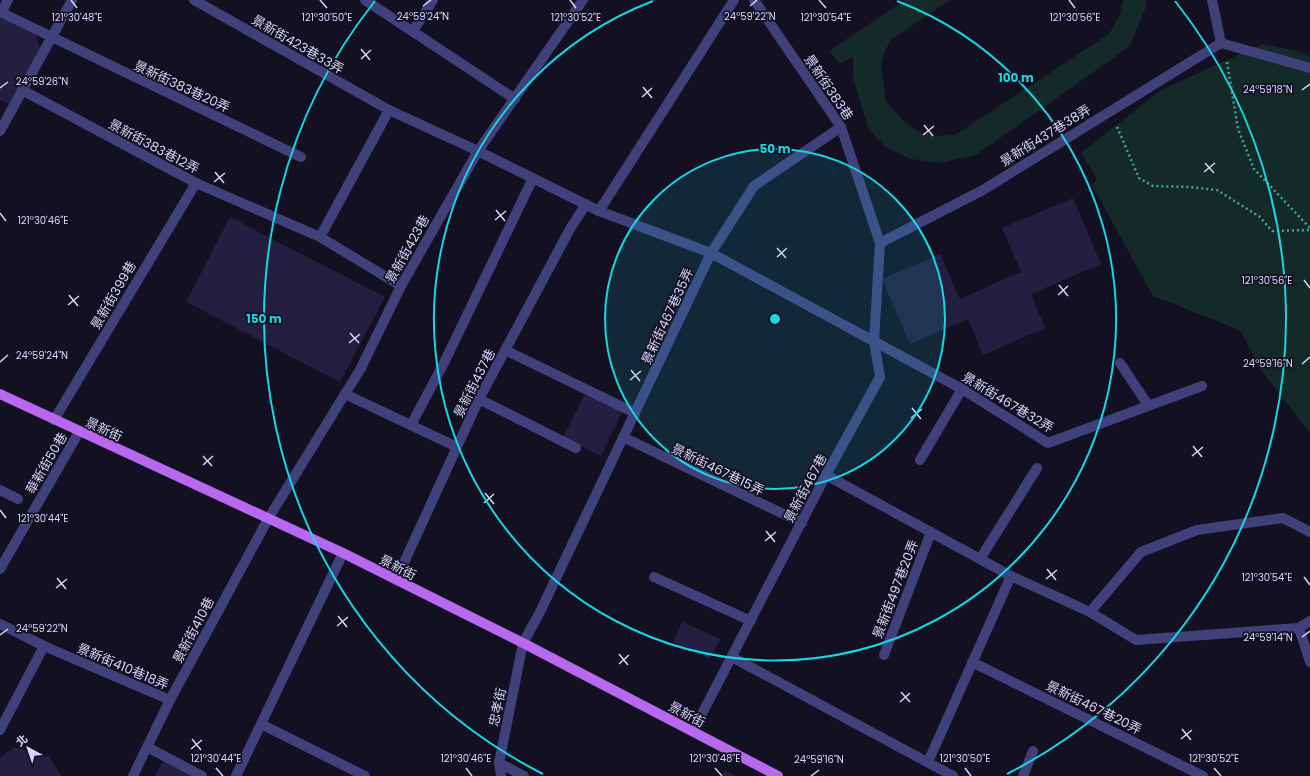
<svg xmlns="http://www.w3.org/2000/svg" width="1310" height="776" viewBox="0 0 1310 776" font-family="Poppins,'Noto Sans TC',sans-serif">
	<rect width="100%" height="100%" fill="#121021"/>
	<g fill="#142a29">
		<polygon points="905,0 950,0 892,39 885,50 881,67 886,101 904,122 920,132 934,136 955,135 1109,34 1119,17 1123,0 1146,0 1146,7 1129,47 976,155 940,163 911,159 885,147 868,128 853,78 853,57 840,63 829,51"/>
		<polygon points="1262,44 1297,51 1310,57 1310,433 1261,370 1240,330 1153,296 1092,185 1097,179 1081,153 1161,90"/>
	</g>
	<g fill="#241e40">
		<polygon points="0,18 36,35 40,48 10,105 0,100"/>
		<polygon points="1073,198 1101,264 1031,294 1045,328 983,355 968,319 910,344 882,279 940,254 960,299 1021,272 1002,228"/>
		<polygon points="230,217 385,297 340,382 186,302"/>
		<polygon points="585,394 622,412 601,456 563,437"/>
		<polygon points="682,622 721,639 709,659 673,642"/>
		<polygon points="14,747 49,756 61,776 0,776 0,758"/>
		<polygon points="163,760 194,776 155,776"/>
		<polygon points="725,770 736,776 722,776"/>
	</g>
	<g fill="none" stroke-linecap="round" stroke-linejoin="round">
		<g stroke="#3ba89e" stroke-width="2.5" stroke-dasharray="2 3" stroke-linecap="butt">
			<polyline points="1227,62 1238,129 1254,169 1310,228"/>
			<polyline points="1117,127 1139,178 1153,186 1188,187 1217,190 1260,217 1272,231 1310,230"/>
		</g>
		<g stroke="#40407b" stroke-width="10">
			<polyline points="194,0 389,110 478,151 599,211 711,253 962,389 1048,443 1202,386"/>
			<polyline points="365,0 515,99"/>
			<polyline points="1212,0 1221,43"/>
			<polyline points="0,12 301,157"/>
			<polyline points="1,13 8,0"/>
			<polyline points="413,31 433,0"/>
			<polyline points="1221,43 1310,68"/>
			<polyline points="22,90 196,183 320,237 389,110"/>
			<polyline points="0,131 72,0"/>
			<polyline points="599,211 734,0"/>
			<polyline points="320,237 401,286"/>
			<polyline points="880,243 983,190 1221,43"/>
			<polyline points="505,350 635,413"/>
			<polyline points="1120,363 1148,405"/>
			<polyline points="345,394 457,447"/>
			<polyline points="479,399 576,448"/>
			<polyline points="54,420 196,183"/>
			<polyline points="411,425 444,363 533,178"/>
			<polyline points="623,437 802,523"/>
			<polyline points="920,460 962,389"/>
			<polyline points="826,475 1011,576 1090,612 1136,640 1299,628 1310,621"/>
			<polyline points="0,490 18,499"/>
			<polyline points="980,559 1037,468"/>
			<polyline points="0,569 79,432"/>
			<polyline points="654,577 751,621"/>
			<polyline points="396,580 479,399 570,229 586,204"/>
			<polyline points="1090,612 1141,552 1197,530 1283,518 1310,532"/>
			<polyline points="0,624 44,646 170,700"/>
			<polyline points="1299,628 1310,662"/>
			<polyline points="884,655 931,532"/>
			<polyline points="732,657 953,776"/>
			<polyline points="972,662 1203,776"/>
			<polyline points="261,724 365,776"/>
			<polyline points="0,730 44,646"/>
			<polyline points="693,731 826,475 880,377 874,341 880,243 841,127 754,0"/>
			<polyline points="149,748 202,776"/>
			<polyline points="928,762 1011,576"/>
			<polyline points="499,763 524,776"/>
			<polyline points="133,776 170,700 268,519 361,368 401,286 478,151 583,0"/>
			<polyline points="236,776 343,553"/>
			<polyline points="501,776 499,763 523,643 539,614 711,253 754,186 841,127"/>
			<polyline points="1023,776 1033,751"/>
		</g>
		<polyline stroke="#b867ef" stroke-width="10" points="0,394 343,553 523,643 778,776"/>
	</g>
	<path fill="none" stroke="#d8d5fa" stroke-width="1.5" d="M71 0 77 8M320 0 327 8M570 0 576 8M819 0 826 8M1069 0 1075 8M423 6 431 0M750 6 757 0M361 49 370 60M361 59 371 50M643 87 652 98M0 88 8 82M1302 90 1310 84M642 97 652 88M924 125 933 136M923 135 934 126M1205 163 1214 173M215 172 224 183M1204 172 1215 163M214 182 225 173M496 210 505 221M0 213 6 221M495 220 506 211M777 248 786 258M777 257 787 248M1304 280 1310 288M1059 285 1068 296M69 295 78 306M1058 295 1068 286M68 305 79 296M350 333 359 343M349 343 360 334M0 362 8 355M1302 364 1310 357M631 370 640 381M630 380 641 371M912 408 921 419M911 418 922 409M1193 446 1202 457M203 456 212 466M1192 456 1203 447M203 465 213 456M485 493 494 504M484 503 494 494M0 510 6 518M766 531 775 542M765 541 776 532M1047 569 1056 580M1304 577 1310 585M57 578 66 589M1046 579 1057 570M56 588 67 579M338 616 347 627M337 626 348 617M0 635 8 629M1302 637 1310 631M619 654 628 665M619 664 629 655M901 692 910 702M900 702 910 693M1182 729 1191 740M192 739 201 750M1181 739 1192 730M191 749 202 740M216 768 223 776M466 768 472 776M715 768 722 776M965 768 971 776M1214 768 1221 776M811 776 819 770"/>
	<circle cx="775" cy="319" r="170" fill="#18d5e3" fill-opacity=".12"/>
	<g fill="none" stroke="#18d5e3" stroke-width="2">
		<circle cx="775" cy="319" r="170"/>
		<path d="M897 1A341 341 0 1 1 653 1"/>
		<path d="M543 774A511 511 0 0 1 375 1M1175 1A511 511 0 0 1 1007 774"/>
	</g>
	<g text-anchor="middle" stroke-width="3.5" stroke-linejoin="round" paint-order="stroke">
		<g font-size="13" fill="#d8d5fa" stroke="#121021">
			<text transform="translate(298 44) rotate(30)" y="5">景新街423巷33弄</text>
			<text transform="translate(182 86) rotate(25)" y="5">景新街383巷20弄</text>
			<text transform="translate(829 87) rotate(56)" y="5">景新街383巷</text>
			<text transform="translate(1045 135) rotate(-32)" y="5">景新街437巷38弄</text>
			<text transform="translate(154 146) rotate(28)" y="5">景新街383巷12弄</text>
			<text transform="translate(407 249) rotate(-61)" y="5">景新街423巷</text>
			<text transform="translate(113 295) rotate(-60)" y="5">景新街399巷</text>
			<text transform="translate(667 316) rotate(-65)" y="5">景新街467巷35弄</text>
			<text transform="translate(474 383) rotate(-63)" y="5">景新街437巷</text>
			<text transform="translate(1008 402) rotate(31)" y="5">景新街467巷32弄</text>
			<text transform="translate(104 429) rotate(25)" y="5">景新街</text>
			<text transform="translate(46 463) rotate(-60)" y="5">華新街50巷</text>
			<text transform="translate(718 469) rotate(26)" y="5">景新街467巷15弄</text>
			<text transform="translate(805 488) rotate(-62)" y="5">景新街467巷</text>
			<text transform="translate(398 567) rotate(27)" y="5">景新街</text>
			<text transform="translate(895 589) rotate(-69)" y="5">景新街497巷20弄</text>
			<text transform="translate(193 630) rotate(-62)" y="5">景新街410巷</text>
			<text transform="translate(123 666) rotate(23)" y="5">景新街410巷18弄</text>
			<text transform="translate(497 707) rotate(-78)" y="5">忠孝街</text>
			<text transform="translate(1094 707) rotate(26)" y="5">景新街467巷20弄</text>
			<text transform="translate(687 714) rotate(28)" y="5">景新街</text>
		</g>
	</g>
	<g font-size="10" text-anchor="middle" fill="#d8d5fa" stroke="#121021" stroke-width="3.5" stroke-linejoin="round" paint-order="stroke">
		<text x="423" y="20">24°59'24"N</text>
		<text x="750" y="20">24°59'22"N</text>
		<text x="77" y="21">121°30'48"E</text>
		<text x="327" y="21">121°30'50"E</text>
		<text x="576" y="21">121°30'52"E</text>
		<text x="826" y="21">121°30'54"E</text>
		<text x="1075" y="21">121°30'56"E</text>
		<text x="42" y="85">24°59'26"N</text>
		<text x="1268" y="93">24°59'18"N</text>
		<text x="43" y="224">121°30'46"E</text>
		<text x="1267" y="284">121°30'56"E</text>
		<text x="42" y="359">24°59'24"N</text>
		<text x="1268" y="367">24°59'16"N</text>
		<text x="43" y="522">121°30'44"E</text>
		<text x="1267" y="581">121°30'54"E</text>
		<text x="42" y="632">24°59'22"N</text>
		<text x="1268" y="641">24°59'14"N</text>
		<text x="216" y="762">121°30'44"E</text>
		<text x="466" y="762">121°30'46"E</text>
		<text x="715" y="762">121°30'48"E</text>
		<text x="965" y="762">121°30'50"E</text>
		<text x="1214" y="762">121°30'52"E</text>
		<text x="819" y="763">24°59'16"N</text>
	</g>
	<circle cx="775" cy="319" r="6" fill="#18d5e3" stroke="#121021" stroke-width="2"/>
	<g font-size="12" text-anchor="middle" font-weight="bold" fill="#18d5e3" stroke="#121021" stroke-width="3.5" stroke-linejoin="round" paint-order="stroke">
		<text x="1016" y="82">100 m</text>
		<text x="775" y="153">50 m</text>
		<text x="264" y="323">150 m</text>
	</g>
	<g transform="translate(28 748) rotate(320)" stroke="#121021" stroke-width="3" paint-order="stroke">
	<path d="M0-3L7 15L0 10L-7 15Z" fill="#d8d5fa"/>
	<text y="-6" font-size="11" font-weight="bold" text-anchor="middle" fill="#d8d5fa">北</text>
	</g>
</svg>
